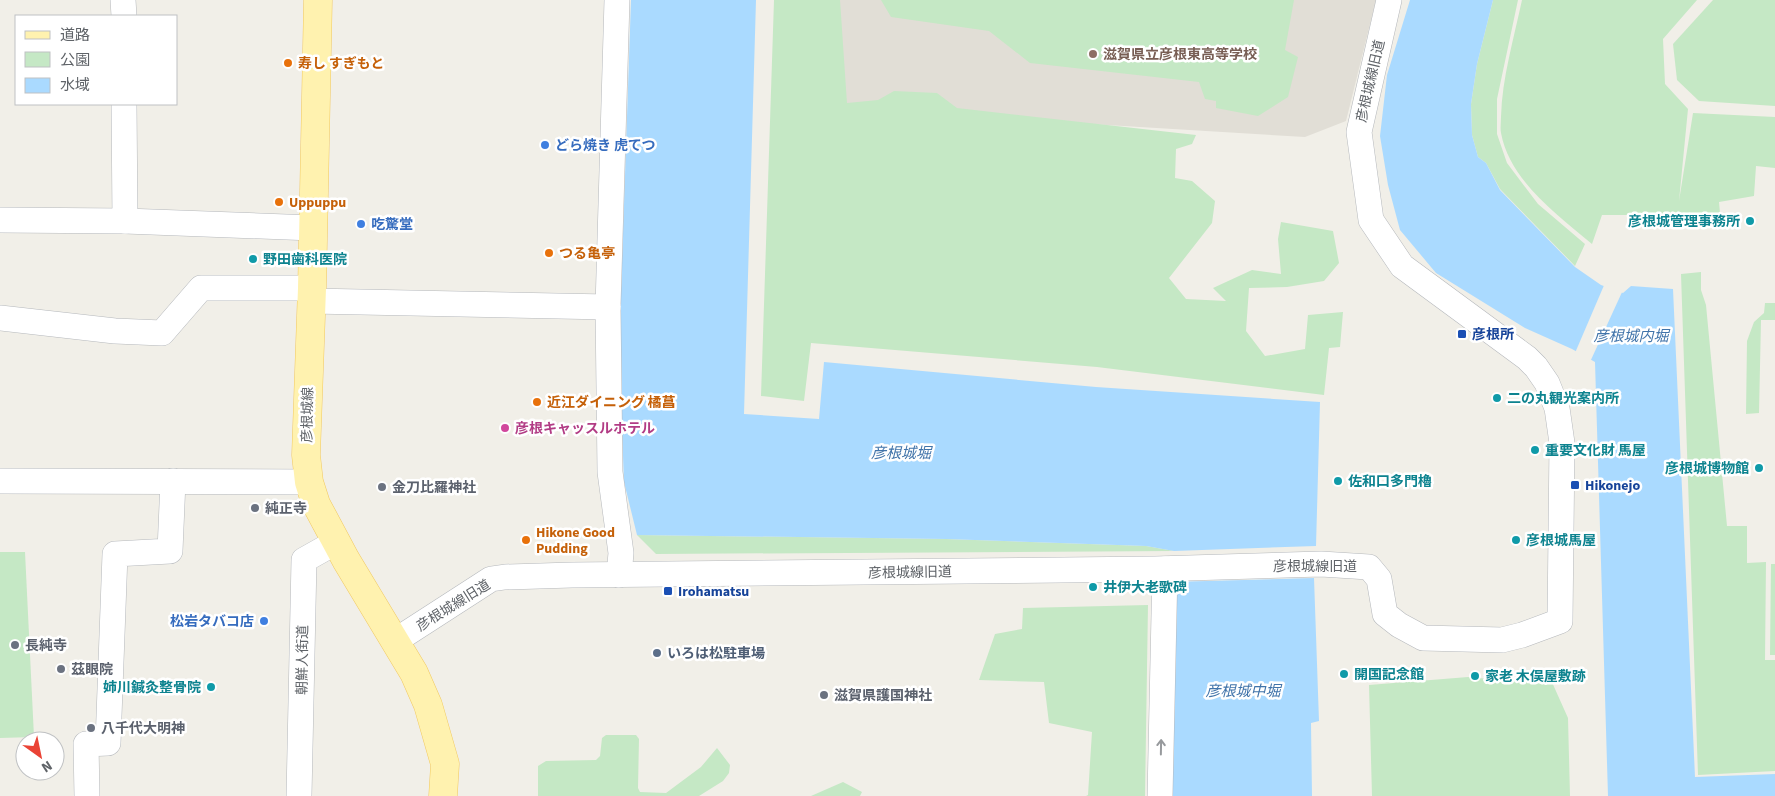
<svg xmlns="http://www.w3.org/2000/svg" width="1775" height="796" viewBox="0 0 1775 796" font-family="'Source Sans 3','Noto Sans JP',sans-serif">
	<rect width="100%" height="100%" fill="#f1efe8"/>
	<polygon fill="#e1ded6" points="825,0 1376,0 1346,121 1305,137 823,108"/>
	<g fill="#c5e8c5">
		<polygon points="774,0 840,0 847,103 878,100 894,91 937,93 957,108 1196,135 1192,144 1176,149 1175,178 1192,181 1215,201 1212,223 1169,278 1186,299 1226,301 1213,288 1252,270 1281,274 1278,239 1281,222 1333,231 1339,263 1324,281 1287,287 1249,288 1246,331 1265,356 1305,349 1308,315 1343,312 1340,347 1329,348 1324,395 1097,367 811,343 804,401 761,396"/>
		<polygon points="881,0 1294,0 1285,50 1298,57 1288,97 1258,116 1216,108 1216,101 1205,99 1199,82 1030,63 989,31 891,17"/>
		<polygon points="1493,0 1518,0 1497,99 1497,134 1507,163 1538,204 1585,244 1575,266 1500,189 1486,163 1478,157 1472,135 1471,104 1477,64"/>
		<path d="M1522 0H1697L1663 39 1665 84 1688 109 1679 201 1693 113 1775 117V168L1756 166 1754 196 1719 202 1720 213 1677 215H1602L1592 244C1557 214 1510 181 1501 133 1500 128 1501 122 1501 117 1502 78 1514 38 1522 0Z"/>
		<polygon points="1713,0 1775,0 1775,106 1699,101 1677,80 1673,44"/>
		<polygon points="1701,272 1701,290 1706,305 1727,526 1747,526 1747,563 1766,562 1765,660 1775,660 1775,771 1698,775 1681,274"/>
		<polygon points="1765,303 1775,303 1775,320 1761,320 1759,413 1746,414 1747,341 1754,322 1764,313"/>
		<polygon points="637,535 946,539 1146,546 1174,551 656,554"/>
		<polygon points="0,552 25,552 34,737 0,738"/>
		<polygon points="1771,564 1775,564 1775,655 1770,655"/>
		<polygon points="1148,605 1145,796 1086,796 1088,795 1092,732 1049,723 1044,682 979,680 995,634 1022,629 1023,608"/>
		<polygon points="1468,677 1521,682 1551,680 1568,718 1570,796 1372,796 1369,685"/>
		<polygon points="606,735 636,735 639,739 638,788 640,792 666,793 701,767 717,748 730,765 729,773 723,781 699,796 538,796 538,766 546,761 596,760 600,756 602,738"/>
		<polygon points="843,782 862,792 860,796 811,796"/>
	</g>
	<g fill="#aadaff">
		<polygon points="631,0 756,0 744,414 819,419 824,362 1096,387 1320,402 1316,546 1174,551 1146,546 946,539 637,535 624,482 619,351"/>
		<polygon points="1410,0 1493,0 1477,64 1471,104 1472,135 1478,157 1486,163 1500,190 1575,267 1601,285 1623,293 1631,286 1673,289 1695,777 1775,774 1775,796 1608,796 1595,362 1572,349 1525,328 1436,273 1400,230 1388,185 1380,136 1387,75"/>
		<polygon points="1314,578 1319,721 1311,723 1312,796 1166,796 1170,582"/>
	</g>
	<polygon fill="#f1efe8" points="1605,283 1623,290 1590,362 1575,353"/>
	<g fill="none" stroke-linecap="round" stroke-linejoin="round">
		<defs>
			<g id="minor">
				<polyline points="123,0 124,16"/>
				<polyline points="617,0 608,307 610,472 621,553 619,575"/>
				<polyline points="124,104 125,221"/>
				<polyline points="0,220 125,221 313,228"/>
				<polyline points="311,301 608,307"/>
				<polyline points="0,318 115,331 162,333 201,288 312,288"/>
				<polyline points="0,481 309,482"/>
				<polyline points="395,641 491,579 505,577 572,575 1155,569 1321,564 1369,567 1379,579 1385,614 1399,625 1423,638 1502,640 1522,635 1560,621 1562,443 1557,408 1547,383 1536,367 1527,358 1402,266 1371,220 1359,132 1389,0"/>
				<polyline points="87,796 86,744 108,743 115,554 170,551 173,481"/>
				<polyline points="299,796 304,560 336,542"/>
				<polyline points="1160,796 1165,569"/>
			</g>
			<polyline id="major" points="318,0 312,288 306,455 309,482 316,504 346,560 414,673 428,705 445,764 443,796"/>
		</defs>
		<use href="#minor" stroke="#b5b8bc" stroke-width="26"/>
		<use href="#major" stroke="#f2c960" stroke-width="29"/>
		<use href="#minor" stroke="#fff" stroke-width="25"/>
		<use href="#major" stroke="#fff2af" stroke-width="28"/>
	</g>
	<defs><path id="oneway-shaft" d="M-6 0H5M1.5-3L5.5 0L1.5 3" fill="none" stroke-width="1.6" stroke-linecap="round" stroke-linejoin="round" transform="scale(1.25)"/></defs>
	<use stroke="#979a9d" href="#oneway-shaft" transform="translate(1161 747) rotate(-89)"/>
	<circle fill="#8d6e63" stroke="#fff" stroke-width="2" cx="1093" cy="54" r="5"/>
	<g fill="#e8710a" stroke="#fff" stroke-width="2">
		<circle cx="288" cy="63" r="5"/>
		<circle cx="279" cy="202" r="5"/>
		<circle cx="549" cy="253" r="5"/>
		<circle cx="537" cy="402" r="5"/>
		<circle cx="526" cy="540" r="5"/>
	</g>
	<g fill="#3f7fe0" stroke="#fff" stroke-width="2">
		<circle cx="545" cy="145" r="5"/>
		<circle cx="361" cy="224" r="5"/>
		<circle cx="264" cy="621" r="5"/>
	</g>
	<g fill="#0f9aa8" stroke="#fff" stroke-width="2">
		<circle cx="1750" cy="221" r="5"/>
		<circle cx="253" cy="259" r="5"/>
		<circle cx="1497" cy="398" r="5"/>
		<circle cx="1535" cy="450" r="5"/>
		<circle cx="1759" cy="468" r="5"/>
		<circle cx="1338" cy="481" r="5"/>
		<circle cx="1516" cy="540" r="5"/>
		<circle cx="1093" cy="587" r="5"/>
		<circle cx="1344" cy="674" r="5"/>
		<circle cx="1475" cy="676" r="5"/>
		<circle cx="211" cy="687" r="5"/>
	</g>
	<g fill="#1a4fb4" stroke="#fff" stroke-width="2">
		<rect x="1457" y="329" width="10" height="10" rx="2.5"/>
		<rect x="1570" y="480" width="10" height="10" rx="2.5"/>
		<rect x="663" y="586" width="10" height="10" rx="2.5"/>
	</g>
	<circle fill="#d1479c" stroke="#fff" stroke-width="2" cx="505" cy="428" r="5"/>
	<g fill="#6b7280" stroke="#fff" stroke-width="2">
		<circle cx="382" cy="487" r="5"/>
		<circle cx="255" cy="508" r="5"/>
		<circle cx="15" cy="645" r="5"/>
		<circle cx="61" cy="669" r="5"/>
		<circle cx="824" cy="695" r="5"/>
		<circle cx="91" cy="728" r="5"/>
	</g>
	<circle fill="#5c6f8a" stroke="#fff" stroke-width="2" cx="657" cy="653" r="5"/>
	<g text-anchor="middle" stroke-width="5" stroke-linejoin="round" paint-order="stroke">
		<g font-size="14" font-weight="bold" fill="#785e54" stroke="#fff" text-anchor="start">
			<text x="1103" y="59">滋賀県立彦根東高等学校</text>
		</g>
		<g font-size="14" font-weight="bold" fill="#c56008" stroke="#fff" text-anchor="start">
			<text x="298" y="68">寿し すぎもと</text>
			<text x="289" y="207">Uppuppu</text>
			<text x="559" y="258">つる亀亭</text>
			<text x="547" y="407">近江ダイニング 橘菖</text>
			<text x="536" y="537">Hikone Good<tspan x="536" dy="16">Pudding</tspan></text>
		</g>
		<g font-size="14" fill="#5f6368" stroke="#fff">
			<text transform="translate(1370 81) rotate(-77)" y="5">彦根城線旧道</text>
			<text transform="translate(307 415) rotate(-89)" y="5">彦根城線</text>
			<text x="1315" y="571">彦根城線旧道</text>
			<text transform="translate(910 572) rotate(-1)" y="5">彦根城線旧道</text>
			<text transform="translate(453 605) rotate(-32)" y="5">彦根城線旧道</text>
			<text transform="translate(302 660) rotate(-89)" y="5">朝鮮人街道</text>
		</g>
		<g font-size="14" font-weight="bold" fill="#366cbe" stroke="#fff" text-anchor="start">
			<text x="555" y="150">どら焼き 虎てつ</text>
			<text x="371" y="229">吃驚堂</text>
			<text x="254" y="626" text-anchor="end">松岩タバコ店</text>
		</g>
		<g font-size="14" font-weight="bold" fill="#0d838f" stroke="#fff" text-anchor="start">
			<text x="1740" y="226" text-anchor="end">彦根城管理事務所</text>
			<text x="263" y="264">野田歯科医院</text>
			<text x="1507" y="403">二の丸観光案内所</text>
			<text x="1545" y="455">重要文化財 馬屋</text>
			<text x="1749" y="473" text-anchor="end">彦根城博物館</text>
			<text x="1348" y="486">佐和口多門櫓</text>
			<text x="1526" y="545">彦根城馬屋</text>
			<text x="1103" y="592">井伊大老歌碑</text>
			<text x="1354" y="679">開国記念館</text>
			<text x="1485" y="681">家老 木俣屋敷跡</text>
			<text x="201" y="692" text-anchor="end">姉川鍼灸整骨院</text>
		</g>
		<g font-size="14" font-weight="bold" fill="#164399" stroke="#fff" text-anchor="start">
			<text x="1472" y="339">彦根所</text>
			<text x="1585" y="490">Hikonejo</text>
			<text x="678" y="596">Irohamatsu</text>
		</g>
		<g font-size="14" font-weight="bold" fill="#b23c85" stroke="#fff" text-anchor="start">
			<text x="515" y="433">彦根キャッスルホテル</text>
		</g>
		<g font-size="14" font-weight="bold" fill="#5b616d" stroke="#fff" text-anchor="start">
			<text x="392" y="492">金刀比羅神社</text>
			<text x="265" y="513">純正寺</text>
			<text x="25" y="650">長純寺</text>
			<text x="71" y="674">茲眼院</text>
			<text x="834" y="700">滋賀県護国神社</text>
			<text x="101" y="733">八千代大明神</text>
		</g>
		<g font-size="14" font-weight="bold" fill="#4e5e75" stroke="#fff" text-anchor="start">
			<text x="667" y="658">いろは松駐車場</text>
		</g>
		<g font-size="15" font-style="italic" fill="#4174aa" stroke="#fff">
			<text x="1631" y="341">彦根城内堀</text>
			<text x="901" y="458">彦根城堀</text>
			<text x="1243" y="696">彦根城中堀</text>
		</g>
	</g>
	<rect x="15" y="15" width="162" height="90" fill="#ffffff" stroke="#bfc1c3"/>
	<rect x="25" y="31" width="25" height="8" fill="#fff2af" stroke="#bfc1c3"/>
	<text x="60" y="40" font-size="15" fill="#5f6368">道路</text>
	<rect x="25" y="52" width="25" height="15" fill="#c5e8c5" stroke="#bfc1c3"/>
	<text x="60" y="65" font-size="15" fill="#5f6368">公園</text>
	<rect x="25" y="78" width="25" height="15" fill="#aadaff" stroke="#bfc1c3"/>
	<text x="60" y="90" font-size="15" fill="#5f6368">水域</text>
	<g transform="translate(40 756) rotate(147)"><circle r="24" fill="#ffffff" stroke="#bfc1c3"/>
	<path d="M0-4L9 19L0 12L-9 19Z" fill="#ea4335"/>
	<text y="-8" font-size="14" font-weight="bold" text-anchor="middle" fill="#5f6368">N</text>
	</g>
</svg>
